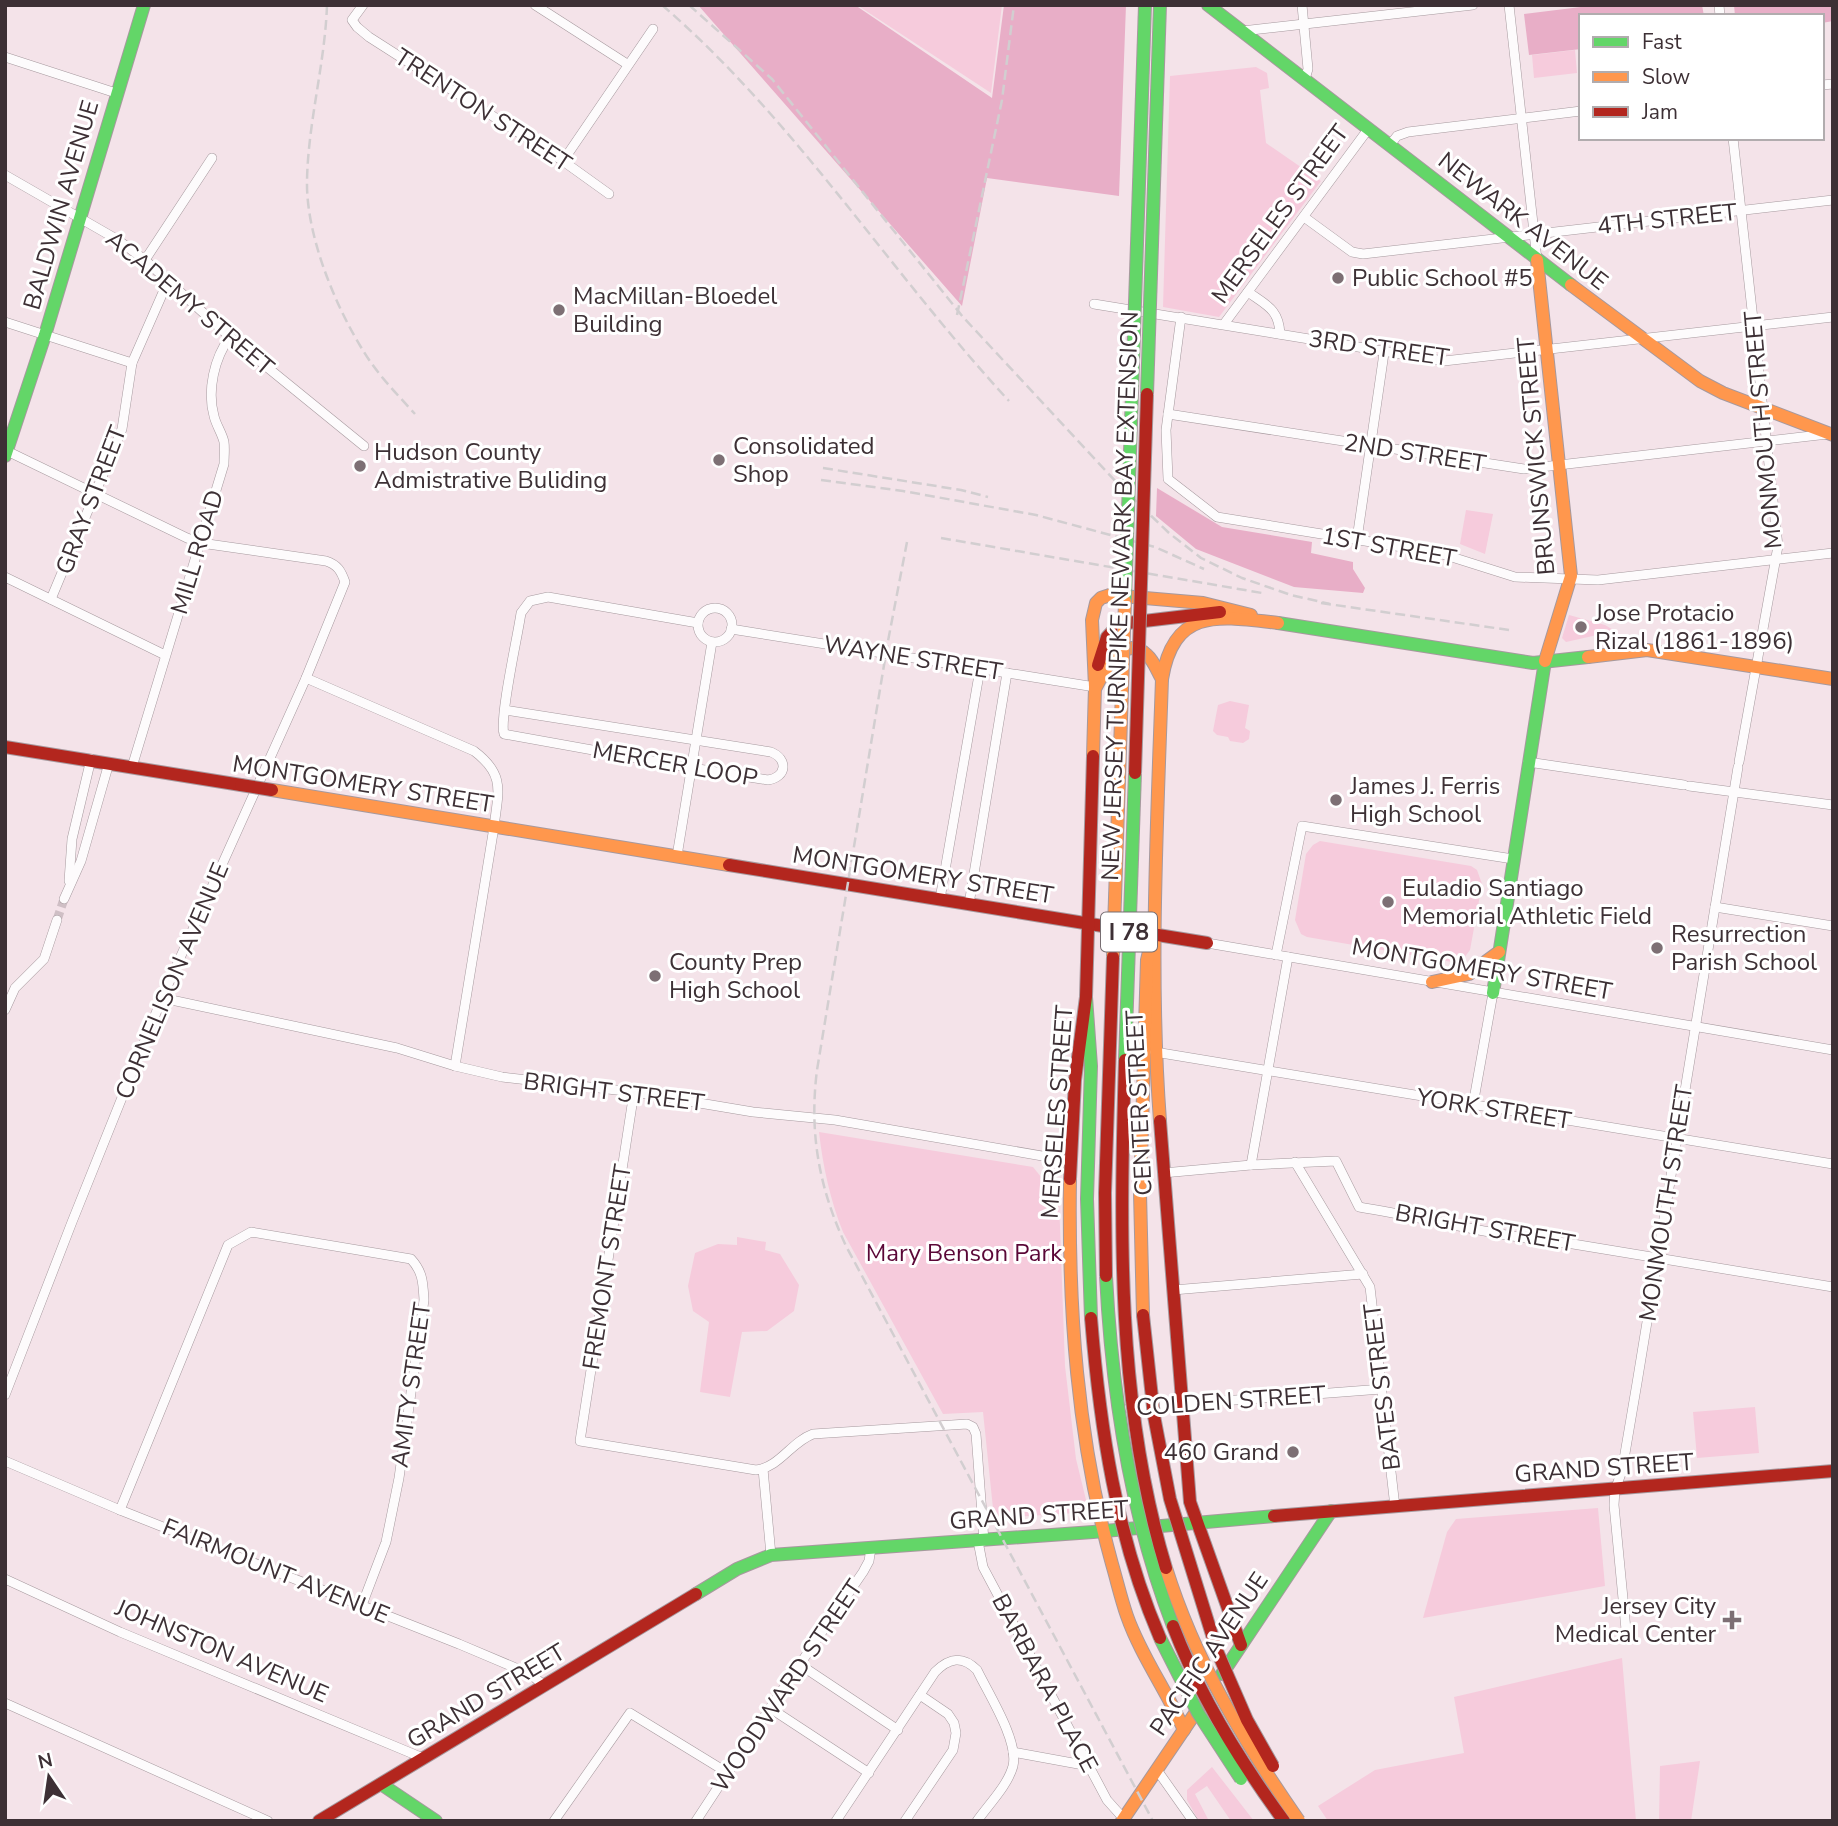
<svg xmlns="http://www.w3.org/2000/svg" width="1838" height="1826" viewBox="0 0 1838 1826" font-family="'Nunito Sans',sans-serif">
	<rect width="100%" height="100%" fill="#f4e3e9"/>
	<g fill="#f6cbdc">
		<polygon points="857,5 1002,5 991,93"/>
		<polygon points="1575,50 1577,73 1534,78 1532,55"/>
		<polygon points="1256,67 1267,73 1269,88 1260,90 1266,143 1321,181 1219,317 1163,307 1170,76"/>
		<polygon points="1466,510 1493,514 1485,554 1460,544"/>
		<polygon points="1569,615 1605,625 1615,631 1566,642 1562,638"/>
		<polygon points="1230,701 1249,705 1245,728 1250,731 1249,739 1243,743 1230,741 1228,737 1217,735 1213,731 1218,705"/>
		<polygon points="1320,841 1471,866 1477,870 1482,884 1470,950 1464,958 1452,962 1307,937 1301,934 1295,920 1306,854 1313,845"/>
		<path d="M819 1132 1033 1167 1059 1199 1065 1366 1076 1459 1087 1504 1076 1513 994 1518 983 1412 943 1414 843 1232C830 1199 823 1167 819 1132Z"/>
		<polygon points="737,1237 766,1242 765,1250 780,1254 799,1285 794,1311 767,1331 742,1332 730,1397 700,1392 709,1322 693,1311 688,1286 695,1253 718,1244 737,1245"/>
		<polygon points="1755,1407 1759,1453 1697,1458 1693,1412"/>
		<polygon points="1598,1508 1605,1586 1423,1618 1447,1532 1456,1519"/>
		<polygon points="1622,1658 1636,1821 1328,1821 1318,1806 1375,1770 1464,1753 1454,1697"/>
		<polygon points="1700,1761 1691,1821 1659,1821 1660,1766"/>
		<polygon points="1212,1767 1254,1821 1231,1821 1207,1786 1195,1794 1209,1821 1199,1821 1187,1800 1187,1790"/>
	</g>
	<g fill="#e8aec7">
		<polygon points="698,5 855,5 992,98 1004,5 1126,5 1119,196 987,178 962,306"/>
		<polygon points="1597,5 1702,5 1704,16 1581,16 1581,49 1529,55 1524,14"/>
		<polygon points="1734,5 1833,5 1833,21 1822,23 1822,16 1735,16"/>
		<polygon points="1157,488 1222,527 1312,542 1311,553 1353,562 1353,569 1365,588 1363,593 1294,587 1196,549 1156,516"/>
	</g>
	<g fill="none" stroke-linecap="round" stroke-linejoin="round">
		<polyline stroke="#cfbfc5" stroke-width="9" stroke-dasharray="9 4.5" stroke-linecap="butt" points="57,920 64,899"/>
		<defs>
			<g id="street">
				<polyline points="363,5 352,20 357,27 369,37 563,161 609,194"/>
				<polyline points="535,5 627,64"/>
				<polyline points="1302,5 1308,69 1305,79"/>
				<polyline points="1509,5 1537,260"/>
				<polyline points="1719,5 1720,16"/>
				<polyline points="1242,31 1473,5"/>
				<polyline points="5,57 116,93"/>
				<polyline points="1822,85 1833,84"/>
				<polyline points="1733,138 1778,546 1739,762"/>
				<polyline points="1390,145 1397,136 1408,132 1581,111"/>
				<polyline points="563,161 653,29"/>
				<polyline points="5,175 118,240 145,260 230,337 364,446"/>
				<polyline points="1304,217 1352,252 1363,254 1833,200"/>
				<polyline points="145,260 212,158"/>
				<path d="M1248 292C1266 305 1279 309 1280 334"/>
				<polyline points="1094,304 1444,361 1833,317"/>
				<polyline points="1181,317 1166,430 1168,479 1217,517 1439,553 1515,577 1598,580 1833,553"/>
				<polyline points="5,322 132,363"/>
				<polyline points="1224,324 1369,128"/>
				<polyline points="1168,414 1524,469 1828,434"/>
				<path d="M5 450 187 538 201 543 326 561C338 565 341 571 345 582L306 678 162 998 72 1222 5 1395"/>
				<polyline points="1357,539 1384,353"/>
				<polyline points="5,577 165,655"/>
				<polyline points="51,599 122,429 132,363 168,281"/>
				<circle cx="715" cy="625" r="17"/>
				<polyline points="731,629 1095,687"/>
				<path d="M306 678 474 751C506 775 498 792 494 827L455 1066"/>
				<path d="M505 710 771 752C788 759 787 777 768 780L692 768 504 734C499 718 518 635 521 613L530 601 548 597 698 623"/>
				<polyline points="1528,762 1684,785"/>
				<path d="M132 767 224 464C224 457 225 449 224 442 222 433 216 425 214 416 207 391 214 358 230 337"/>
				<polyline points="1689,786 1833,805"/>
				<polyline points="677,856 712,642"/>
				<polyline points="69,881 72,839 91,759"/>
				<polyline points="64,899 81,861 109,763"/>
				<polyline points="940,899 980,669"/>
				<polyline points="969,904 1007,673"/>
				<polyline points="1715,907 1833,926"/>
				<polyline points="1207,943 1833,1050"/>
				<polyline points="1276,955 1302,826 1513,859"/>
				<polyline points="162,998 397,1048 455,1066 502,1077 634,1092 753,1112 835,1120 1071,1161"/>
				<polyline points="5,1010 15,988 44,959 57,920"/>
				<polyline points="1155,1052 1833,1164"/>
				<path d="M634 1092 580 1441 756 1470C780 1467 791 1442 813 1434L967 1424 973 1427 976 1434 984 1541"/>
				<polyline points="1473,1105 1493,993"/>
				<polyline points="1295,1162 1370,1287 1395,1507"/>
				<polyline points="1251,1165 1288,957"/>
				<path d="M1163 1173 1251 1165 1336 1161 1359 1207C1428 1218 1497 1237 1567 1243L1833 1287"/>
				<polyline points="1173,1290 1363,1274"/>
				<polyline points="1129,1408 1382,1389"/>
				<polyline points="5,1461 120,1510 459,1644 530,1674 545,1686"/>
				<polyline points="763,1469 771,1555"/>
				<path d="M120 1510 228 1245 251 1232 411 1259C423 1272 423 1283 424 1300L399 1478 386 1542 362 1605"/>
				<polyline points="978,1541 983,1567 1107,1800 1124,1819"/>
				<polyline points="5,1579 120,1632 423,1758"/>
				<polyline points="1627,1640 1614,1505 1615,1490 1622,1471 1637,1383 1738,767"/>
				<polyline points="799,1664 898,1730"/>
				<polyline points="5,1703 268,1821"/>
				<polyline points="770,1708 869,1773"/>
				<polyline points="1013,1752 1089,1766"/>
				<polyline points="1157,1770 1193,1821"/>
				<polyline points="554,1821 630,1713 728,1773"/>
				<polyline points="696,1821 770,1708 863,1572 869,1561 871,1548"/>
				<path d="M836 1821 935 1672C949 1658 962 1655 977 1670 988 1693 1019 1741 1013 1766 1008 1785 989 1804 977 1821"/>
				<polyline points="905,1821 953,1750 956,1733 954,1723 948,1714 920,1695"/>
			</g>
			<g id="fast">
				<polyline points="1208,5 1571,285"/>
				<polyline points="5,456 45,335 144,5"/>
				<polyline points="1278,623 1533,663 1588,657"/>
				<polyline points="1493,993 1545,661"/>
				<polyline points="1086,997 1091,1066 1087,1199 1091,1318"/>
				<polyline points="696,1594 737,1569 771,1555 1093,1532 1274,1516"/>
				<polyline points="1222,1674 1331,1511"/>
				<polyline points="381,1784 436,1821"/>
			</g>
			<g id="slow">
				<polyline points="1537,260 1571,576 1545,661"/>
				<polyline points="1571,285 1700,381 1723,393 1833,435"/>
				<polyline points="1588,657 1647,650 1833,679"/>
				<path d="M1096 687C1105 669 1124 633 1147 655 1154 661 1157 671 1162 679"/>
				<polyline points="1093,756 1095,687 1092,620 1096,603 1101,598 1110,595 1203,603 1251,615"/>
				<polyline points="272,790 729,865"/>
				<polyline points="1432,982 1469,974 1499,952"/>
				<path d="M1160 1121C1149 974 1157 826 1162 679 1174 607 1219 616 1278 623"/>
				<path d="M1070 1179C1068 1309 1077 1438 1112 1564 1117 1581 1121 1599 1127 1616 1141 1656 1167 1691 1184 1730"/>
				<polyline points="1143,1315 1140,1193 1147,960 1153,934"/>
				<polyline points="1122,1821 1200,1706"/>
			</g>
			<g id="jam">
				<polyline points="1098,665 1107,637 1119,624 1220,612"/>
				<polyline points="5,747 241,785"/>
				<polyline points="729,865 1207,943"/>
				<polyline points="1160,1121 1190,1502 1241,1645"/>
				<polyline points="1070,1179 1075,1080 1086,997 1093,756"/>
				<polyline points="1274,1516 1833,1471"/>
				<polyline points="319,1821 696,1594"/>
			</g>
		</defs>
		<use href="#street" stroke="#a6999e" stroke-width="10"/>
		<use href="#fast" stroke="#a6999e" stroke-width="14"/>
		<use href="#slow" stroke="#a6999e" stroke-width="14"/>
		<use href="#jam" stroke="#a6999e" stroke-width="14"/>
		<use href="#street" stroke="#fdfbfc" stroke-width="9"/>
		<use href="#fast" stroke="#63d668" stroke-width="12"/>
		<use href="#slow" stroke="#ff974d" stroke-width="12"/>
		<use href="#jam" stroke="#b3261e" stroke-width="12"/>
		<g stroke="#d2ced0" stroke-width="2.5" stroke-dasharray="10 5" stroke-linecap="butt">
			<path d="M327 5C325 64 308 122 307 181 306 235 335 306 364 352 378 375 397 394 415 414"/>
			<path d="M662 5C795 120 890 272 1009 401"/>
			<polyline points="689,5 772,79 963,317 1118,484 1169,533 1201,558 1242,578 1291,595 1330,604"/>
			<polyline points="957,315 1002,100 1014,5"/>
			<polyline points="823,468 961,490 988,497"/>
			<polyline points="821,480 903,491 1036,515 1155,547 1204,569"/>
			<polyline points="941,538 1262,593"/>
			<path d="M907 542 888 641 817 1070C809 1133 819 1188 846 1246L1153 1821"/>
			<polyline points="1321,603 1509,630"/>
		</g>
		<defs>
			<g id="fast-bridge">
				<polyline points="1147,394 1160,5"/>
				<polyline points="1125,601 1145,5"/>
				<polyline points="1125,1060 1135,773"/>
				<path d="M1106 1276C1112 1396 1130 1514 1173 1626"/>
				<polyline points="1160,1638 1198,1713 1241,1779"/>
			</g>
			<g id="slow-bridge">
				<polyline points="1113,957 1125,601"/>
				<path d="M1166 1568C1195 1661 1244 1742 1299 1821"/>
			</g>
			<g id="jam-bridge">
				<polyline points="1135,773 1147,394"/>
				<polyline points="241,785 272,790"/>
				<path d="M1125 1060C1120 1231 1116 1403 1166 1568"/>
				<polyline points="1106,1276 1105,1193 1113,957"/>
				<polyline points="1143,1315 1154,1416 1170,1499 1217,1651 1247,1720 1273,1766"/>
				<path d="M1091 1318C1100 1428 1116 1536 1160 1638"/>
				<path d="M1173 1626C1200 1697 1239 1760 1284 1821"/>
			</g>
		</defs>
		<use href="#fast-bridge" stroke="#a6999e" stroke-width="14" stroke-linecap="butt"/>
		<use href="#slow-bridge" stroke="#a6999e" stroke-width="14" stroke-linecap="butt"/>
		<use href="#jam-bridge" stroke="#a6999e" stroke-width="14" stroke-linecap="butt"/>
		<use href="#fast-bridge" stroke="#63d668" stroke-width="12"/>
		<use href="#slow-bridge" stroke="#ff974d" stroke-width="12"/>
		<use href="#jam-bridge" stroke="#b3261e" stroke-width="12"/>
	</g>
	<g fill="#7d6f74" stroke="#fff" stroke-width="2.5">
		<circle cx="1338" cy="278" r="7"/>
		<circle cx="559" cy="310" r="7"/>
		<circle cx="719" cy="460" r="7"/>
		<circle cx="360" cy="466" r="7"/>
		<circle cx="1581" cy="627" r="7"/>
		<circle cx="1336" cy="800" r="7"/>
		<circle cx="1388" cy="902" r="7"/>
		<circle cx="1657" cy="948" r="7"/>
		<circle cx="655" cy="976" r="7"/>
		<circle cx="1293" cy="1452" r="7"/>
		<path d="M1728.5 1609.5h7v7h7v7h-7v7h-7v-7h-7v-7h7z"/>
	</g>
	<g text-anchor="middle" stroke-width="6" stroke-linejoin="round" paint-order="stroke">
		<rect fill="#fff" stroke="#776e72" stroke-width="2" x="1101" y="912.5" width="56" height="39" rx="5"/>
		<g font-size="23" font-weight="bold" fill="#3d3035">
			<text x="1129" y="940">I 78</text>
		</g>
		<g font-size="24" fill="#3d3035" stroke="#fff">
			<text transform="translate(483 110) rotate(33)" y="8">TRENTON STREET</text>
			<text transform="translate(61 205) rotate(-74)" y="8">BALDWIN AVENUE</text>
			<text transform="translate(1280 214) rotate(-54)" y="8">MERSELES STREET</text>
			<text transform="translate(1667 219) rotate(-6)" y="8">4TH STREET</text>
			<text transform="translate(1523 221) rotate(38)" y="8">NEWARK AVENUE</text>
			<text transform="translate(190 303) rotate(40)" y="8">ACADEMY STREET</text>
			<text transform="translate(1379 348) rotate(8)" y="8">3RD STREET</text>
			<text transform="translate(1763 430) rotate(-95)" y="8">MONMOUTH STREET</text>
			<text transform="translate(1415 453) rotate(9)" y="8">2ND STREET</text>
			<text transform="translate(1536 456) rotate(-95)" y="8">BRUNSWICK STREET</text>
			<text transform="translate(91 500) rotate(-69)" y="8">GRAY STREET</text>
			<text transform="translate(1389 547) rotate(10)" y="8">1ST STREET</text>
			<text transform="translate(197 552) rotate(-73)" y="8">MILL ROAD</text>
			<text transform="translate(1120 596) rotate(-88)" y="8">NEW JERSEY TURNPIKE NEWARK BAY EXTENSION</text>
			<text transform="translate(913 658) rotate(9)" y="8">WAYNE STREET</text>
			<text transform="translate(675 764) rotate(10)" y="8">MERCER LOOP</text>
			<text transform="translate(363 784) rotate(9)" y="8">MONTGOMERY STREET</text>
			<text transform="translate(923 875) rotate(9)" y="8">MONTGOMERY STREET</text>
			<text transform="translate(1482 969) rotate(10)" y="8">MONTGOMERY STREET</text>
			<text transform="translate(172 981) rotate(-67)" y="8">CORNELISON AVENUE</text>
			<text transform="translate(614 1092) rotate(7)" y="8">BRIGHT STREET</text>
			<text transform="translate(1139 1103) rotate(-93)" y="8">CENTER STREET</text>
			<text transform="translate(1494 1109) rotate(9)" y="8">YORK STREET</text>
			<text transform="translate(1057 1112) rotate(-86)" y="8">MERSELES STREET</text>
			<text transform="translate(1666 1203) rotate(-81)" y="8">MONMOUTH STREET</text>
			<text transform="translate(1485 1228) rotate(10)" y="8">BRIGHT STREET</text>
			<text transform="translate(607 1267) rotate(-81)" y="8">FREMONT STREET</text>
			<text transform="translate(411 1385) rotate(-82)" y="8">AMITY STREET</text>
			<text transform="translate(1382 1387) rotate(-97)" y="8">BATES STREET</text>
			<text transform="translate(1231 1401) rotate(-4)" y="8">COLDEN STREET</text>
			<text transform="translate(1604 1468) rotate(-4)" y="8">GRAND STREET</text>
			<text transform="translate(1039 1515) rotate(-4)" y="8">GRAND STREET</text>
			<text transform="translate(276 1571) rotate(22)" y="8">FAIRMOUNT AVENUE</text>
			<text transform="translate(222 1651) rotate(23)" y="8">JOHNSTON AVENUE</text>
			<text transform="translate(1209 1654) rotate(-56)" y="8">PACIFIC AVENUE</text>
			<text transform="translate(1045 1683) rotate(62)" y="8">BARBARA PLACE</text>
			<text transform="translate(787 1686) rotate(-56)" y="8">WOODWARD STREET</text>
			<text transform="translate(486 1696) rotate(-31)" y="8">GRAND STREET</text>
		</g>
		<g font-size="24" fill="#3d3035" stroke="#fff" text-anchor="start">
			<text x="1352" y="286">Public School #5</text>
			<text x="573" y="304">MacMillan-Bloedel<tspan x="573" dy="28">Building</tspan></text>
			<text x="733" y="454">Consolidated<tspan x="733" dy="28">Shop</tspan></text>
			<text x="374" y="460">Hudson County<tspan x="374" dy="28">Admistrative Buliding</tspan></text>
			<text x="1595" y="621">Jose Protacio<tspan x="1595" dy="28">Rizal (1861-1896)</tspan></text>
			<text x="1350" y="794">James J. Ferris<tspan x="1350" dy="28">High School</tspan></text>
			<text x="1402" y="896">Euladio Santiago<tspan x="1402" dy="28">Memorial Athletic Field</tspan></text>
			<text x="1671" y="942">Resurrection<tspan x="1671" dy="28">Parish School</tspan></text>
			<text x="669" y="970">County Prep<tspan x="669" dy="28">High School</tspan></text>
			<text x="1279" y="1460" text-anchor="end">460 Grand</text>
			<text x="1716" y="1614" text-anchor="end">Jersey City<tspan x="1716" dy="28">Medical Center</tspan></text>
		</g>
		<g font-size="24" fill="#5a0737" stroke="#fff">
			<text x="964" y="1261">Mary Benson Park</text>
		</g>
	</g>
	<rect width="1838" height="1826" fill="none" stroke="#3d3035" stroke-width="14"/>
	<rect x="1579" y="14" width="245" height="126" fill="#ffffff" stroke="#b1acae" stroke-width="2"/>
	<rect x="1593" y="37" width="35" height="10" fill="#63d668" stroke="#b1acae" stroke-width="2"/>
	<text x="1642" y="49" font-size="21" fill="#3d3035">Fast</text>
	<rect x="1593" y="72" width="35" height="10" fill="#ff974d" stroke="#b1acae" stroke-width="2"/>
	<text x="1642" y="84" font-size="21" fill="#3d3035">Slow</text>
	<rect x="1593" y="107" width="35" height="10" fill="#b3261e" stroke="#b1acae" stroke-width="2"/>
	<text x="1642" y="119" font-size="21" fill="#3d3035">Jam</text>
	<g transform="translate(49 1777) rotate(347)" stroke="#ffffff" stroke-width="5" paint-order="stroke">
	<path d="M0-5L12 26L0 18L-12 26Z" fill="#3d3035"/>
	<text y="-10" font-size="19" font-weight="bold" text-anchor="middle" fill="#3d3035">N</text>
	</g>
</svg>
